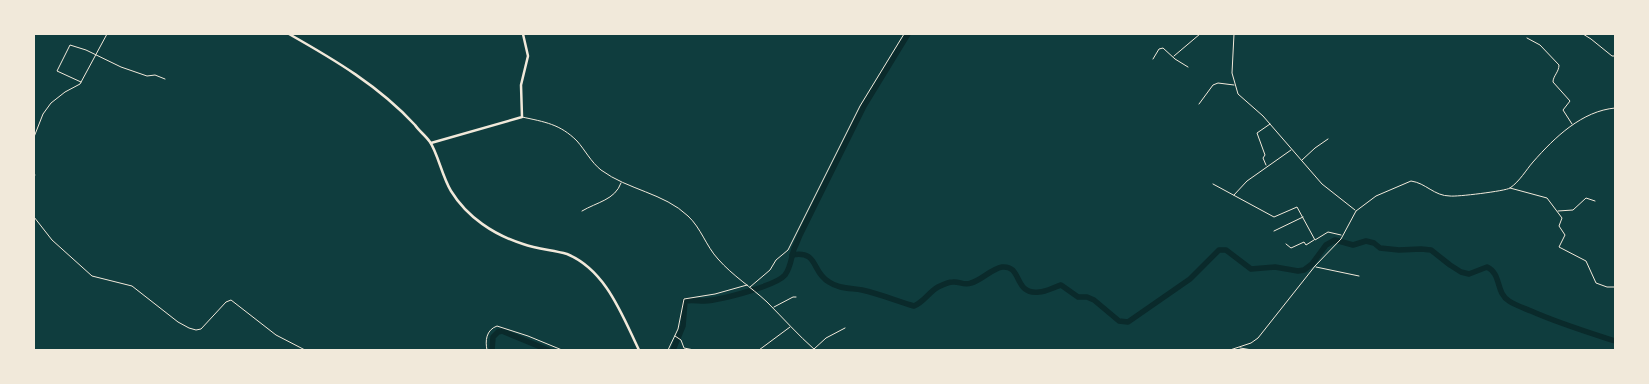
<svg xmlns="http://www.w3.org/2000/svg" width="1649" height="384" viewBox="0 0 1649 384" font-family="'Open Sans',sans-serif">
	<rect width="100%" height="100%" fill="#0f3d3e"/>
	<g fill="none" stroke-linecap="round" stroke-linejoin="round">
		<g stroke="#0a2a2b" stroke-width="5.5">
			<path d="M792 255C819 250 811 272 829 282 839 289 851 288 862 290 880 294 897 301 914 306 924 302 929 292 938 287 942 285 949 282 953 282 959 281 964 286 971 283 982 280 991 269 1002 267 1023 265 1013 295 1039 292 1046 292 1054 287 1061 285L1078 297H1087L1094 300 1119 321 1128 322 1190 279 1219 250H1226L1251 269 1275 267 1298 271 1304 270 1312 264 1326 245 1335 240 1353 245 1366 241 1374 243 1380 248 1399 250 1421 249 1431 250 1450 265 1461 272 1469 274 1487 267C1502 274 1495 292 1509 301 1515 305 1524 308 1531 311 1558 323 1587 332 1615 341"/>
			<polyline points="492,350 493,337 498,332 502,331 548,350"/>
			<path d="M673 350 683 326 685 301C691 300 698 301 704 301 720 300 776 286 785 275 791 267 791 258 794 249 796 245 798 240 800 235L864 106 908 34"/>
		</g>
		<g stroke="#f1e9da" stroke-width="1">
			<polyline points="1234,34 1232,73 1238,94 1263,116 1322,184 1355,210"/>
			<polyline points="1583,34 1591,39 1612,56 1615,56"/>
			<path d="M1527 38 1540 45 1559 65C1559 72 1553 76 1553 82L1570 101 1563 110 1572 124"/>
			<polyline points="1174,56 1200,34"/>
			<polyline points="1153,59 1159,49 1163,48 1175,59 1188,67"/>
			<polyline points="81,82 57,71 70,45 86,50 121,67 147,76 155,75 165,79"/>
			<polyline points="1199,104 1213,85 1218,83 1234,85"/>
			<path d="M522 117C545 122 560 124 577 141 585 150 591 162 601 170 628 190 664 193 688 216 701 228 706 246 718 259 733 276 751 287 767 302 783 318 798 335 815 350"/>
			<polyline points="34,137 43,114 51,103 65,92 80,84 107,34"/>
			<polyline points="1302,160 1315,148 1328,139"/>
			<polyline points="1266,165 1263,158 1265,155 1257,133 1270,124"/>
			<polyline points="34,175 35,175"/>
			<polyline points="1213,184 1274,217 1297,207 1315,240 1328,232 1341,235"/>
			<polyline points="1510,188 1547,198 1562,218 1559,226 1565,235 1559,247 1586,261 1596,283 1607,287 1615,287"/>
			<polyline points="1234,195 1247,181 1291,150"/>
			<path d="M582 211C597 202 615 200 621 183"/>
			<polyline points="1558,211 1573,210 1586,198 1595,201"/>
			<polyline points="34,217 52,240 92,276 132,286 178,322 189,328 196,330 201,329 226,302 231,300 276,335 305,350"/>
			<polyline points="1274,231 1303,217"/>
			<polyline points="1286,244 1291,248 1304,242 1306,245 1314,240"/>
			<polyline points="1316,267 1359,276"/>
			<polyline points="750,287 770,270 776,260 788,250 860,106 904,34"/>
			<polyline points="774,307 793,297 796,297"/>
			<polyline points="675,336 681,340 684,348 694,350"/>
			<polyline points="1240,348 1252,350"/>
			<polyline points="814,349 826,338 845,328"/>
			<path d="M487 350C485 341 486 330 497 326L528 336 562 350"/>
			<polyline points="668,350 678,329 684,299 715,294 747,285"/>
			<polyline points="759,350 790,327"/>
			<path d="M1230 350 1251 343 1258 338 1315 266 1341 239 1356 211 1376 196 1411 181C1426 183 1434 196 1450 196 1456 197 1506 191 1510 188 1520 181 1526 170 1533 162 1555 137 1582 111 1615 108"/>
		</g>
		<g stroke="#f1e9da" stroke-width="2.5">
			<path d="M289 34C335 60 379 86 415 125 419 131 426 136 430 142 438 154 442 176 451 191 467 217 494 235 523 244 537 249 552 250 567 254 606 270 622 315 639 350"/>
			<polyline points="431,143 522,117 521,85 528,56 523,34"/>
		</g>
	</g>
	<rect width="1649" height="384" fill="none" stroke="#f1e9da" stroke-width="70"/>
</svg>
